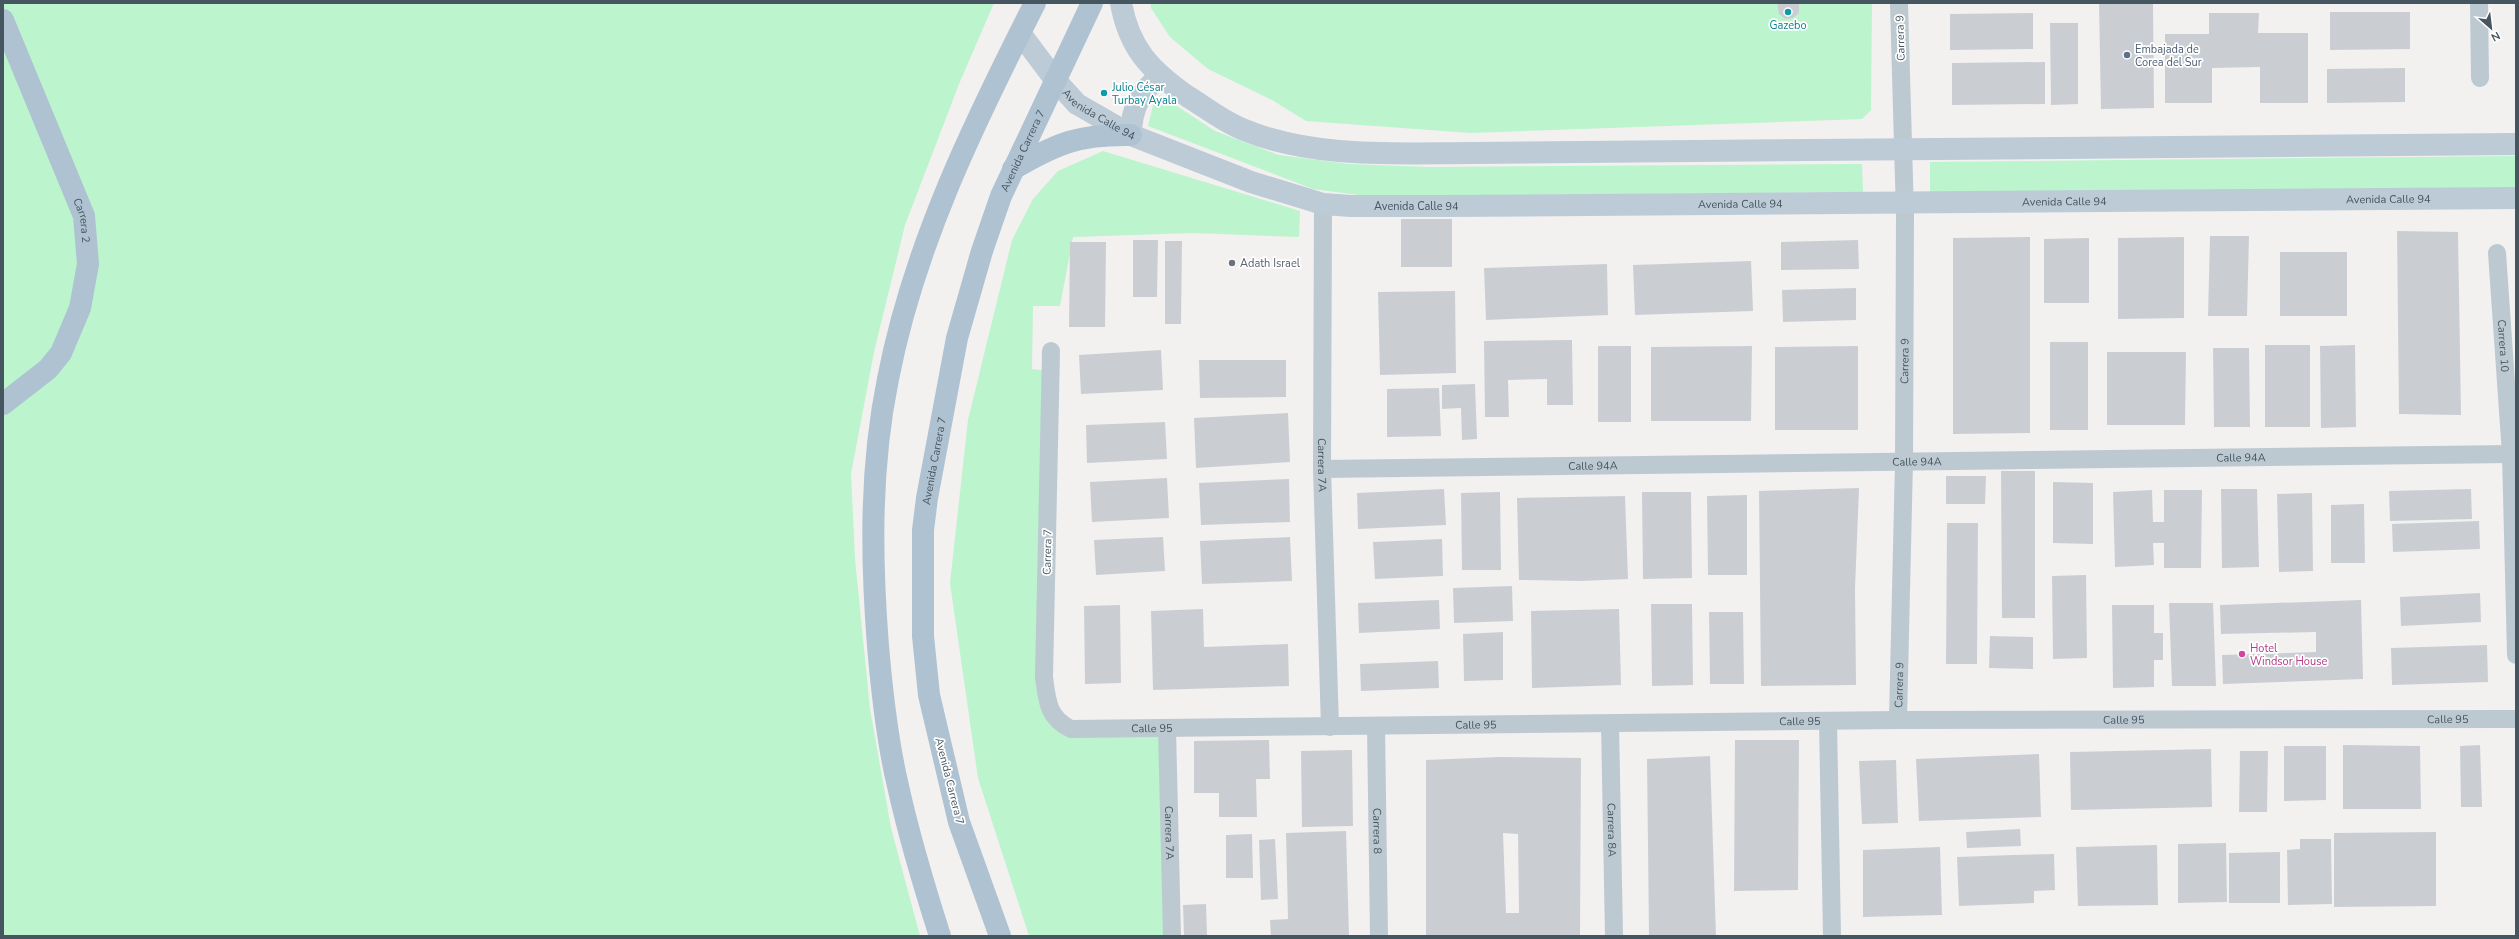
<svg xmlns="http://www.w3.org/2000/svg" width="2519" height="939" viewBox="0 0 2519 939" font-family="'Nunito Sans',sans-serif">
	<rect width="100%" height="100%" fill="#f3f0f0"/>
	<g fill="#bbf4cd">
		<polygon points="3,3 994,3 959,84 905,225 874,352 851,474 855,559 870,709 891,828 920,936 3,936"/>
		<polygon points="1150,3 1872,3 1871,110 1862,119 1471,133 1306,121 1272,100 1208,69 1170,37 1151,8"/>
		<polygon points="1160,95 1215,131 1279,155 1349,164 1428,167 1862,164 1863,192 1410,196 1359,195 1313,189 1148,126 1153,105"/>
		<polygon points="1103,151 1300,211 1299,237 1193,233 1073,237 1060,306 1033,306 1032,369 1051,371 1044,677 1059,723 1167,729 1172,936 1029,936 978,778 950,583 968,420 1012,240 1033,199 1058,171"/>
		<polygon points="2516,156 2516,188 1930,193 1930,162"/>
	</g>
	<g fill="#caced3" fill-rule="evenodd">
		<polygon points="1777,3 1799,3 1799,13 1793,18 1785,19 1779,14"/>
		<polygon points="2099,3 2153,3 2154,108 2101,109"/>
		<polygon points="2330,12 2410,12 2410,49 2330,50"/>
		<polygon points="2033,13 2033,49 1950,50 1950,14"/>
		<polygon points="2209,13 2259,13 2258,33 2308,33 2308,103 2260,103 2260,67 2212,68 2212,103 2165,103 2165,34 2209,34"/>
		<polygon points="2050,23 2078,23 2078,104 2051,105"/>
		<polygon points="2045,62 2045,104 1952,105 1952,63"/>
		<polygon points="2405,68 2405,102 2327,103 2327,69"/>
		<rect x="1401" y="219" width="51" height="48"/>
		<polygon points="2397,231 2458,232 2461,415 2399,414"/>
		<polygon points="2210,236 2249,236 2247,316 2208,316"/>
		<polygon points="2030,237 2030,433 1953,434 1953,238"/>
		<polygon points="2184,237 2184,318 2118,319 2118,238"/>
		<polygon points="2089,238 2089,303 2044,303 2044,239"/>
		<polygon points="1133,240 1158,240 1157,297 1133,297"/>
		<polygon points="1858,240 1859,269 1781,270 1781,242"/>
		<polygon points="1165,241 1182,241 1181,324 1165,324"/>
		<polygon points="1070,242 1106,242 1105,327 1069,327"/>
		<rect x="2280" y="252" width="67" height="64"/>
		<polygon points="1751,261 1753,311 1635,315 1633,265"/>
		<polygon points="1607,264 1608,315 1486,320 1484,268"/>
		<polygon points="1856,288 1856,320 1783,322 1782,290"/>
		<polygon points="1455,291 1456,373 1380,375 1378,292"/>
		<polygon points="1572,340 1573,405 1547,405 1547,379 1508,380 1509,417 1485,417 1484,341"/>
		<rect x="2050" y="342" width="38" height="88"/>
		<rect x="2265" y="345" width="45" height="82"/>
		<polygon points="2355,345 2356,427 2321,428 2320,346"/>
		<rect x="1598" y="346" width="33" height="76"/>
		<polygon points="1752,346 1751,421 1651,421 1651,347"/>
		<polygon points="1858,346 1858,430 1775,430 1775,347"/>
		<polygon points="2213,348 2249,348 2250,427 2214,427"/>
		<polygon points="1161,350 1163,390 1081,394 1079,355"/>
		<polygon points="2107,352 2186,352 2185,425 2107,425"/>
		<polygon points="1199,360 1286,360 1286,397 1200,398"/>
		<polygon points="1475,384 1477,439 1462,440 1461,408 1442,409 1442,385"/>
		<polygon points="1439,388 1441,436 1387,437 1387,389"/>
		<polygon points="1288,413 1290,462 1196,468 1194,418"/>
		<polygon points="1165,422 1167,459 1087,463 1086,425"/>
		<polygon points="2001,471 2035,471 2035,618 2002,618"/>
		<polygon points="1946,476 1986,476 1985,504 1946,504"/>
		<polygon points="1167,478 1169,518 1092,522 1090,482"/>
		<polygon points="1289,479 1290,522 1201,525 1199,483"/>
		<polygon points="2053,482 2093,483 2093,544 2053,543"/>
		<polygon points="1859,488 1855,589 1856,685 1761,686 1759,491"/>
		<polygon points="1444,489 1446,525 1358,529 1357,493"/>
		<polygon points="2221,489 2257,489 2259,567 2222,568"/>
		<polygon points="2471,489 2472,519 2390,521 2389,491"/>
		<polygon points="2152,490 2153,522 2164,522 2164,490 2202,490 2201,568 2164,568 2164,543 2153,543 2154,565 2115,567 2113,492"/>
		<polygon points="1500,492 1501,570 1462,570 1461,493"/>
		<polygon points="1642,492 1691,492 1692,578 1643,579"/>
		<polygon points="2312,493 2313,571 2279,572 2277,494"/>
		<polygon points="1747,495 1747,575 1708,575 1707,496"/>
		<polygon points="1625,496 1628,579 1581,581 1519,580 1517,498"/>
		<polygon points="2364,504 2365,563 2331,563 2331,505"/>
		<polygon points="2479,521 2480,549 2393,552 2392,524"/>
		<polygon points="1947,523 1978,523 1977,664 1946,664"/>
		<polygon points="1163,537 1165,571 1096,575 1094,540"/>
		<polygon points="1290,537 1292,581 1202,584 1200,541"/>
		<polygon points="1442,539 1443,576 1375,579 1373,542"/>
		<polygon points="2086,575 2087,658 2053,659 2052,576"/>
		<polygon points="1512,586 1513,621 1454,623 1453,588"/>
		<polygon points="2480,593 2481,622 2401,626 2400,597"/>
		<polygon points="1439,600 1440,629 1359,633 1358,603"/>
		<polygon points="2361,600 2363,679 2223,684 2222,655 2316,652 2316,632 2221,634 2220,605"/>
		<polygon points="2169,603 2213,603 2216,686 2172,686"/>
		<polygon points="1651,604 1692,604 1693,685 1652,686"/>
		<polygon points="1120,605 1121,683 1085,684 1084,606"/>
		<polygon points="2112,605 2154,605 2154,633 2163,633 2163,660 2154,660 2154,687 2113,688"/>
		<polygon points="1203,609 1204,647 1288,644 1289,686 1153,690 1151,611"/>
		<polygon points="1619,609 1621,685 1532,688 1531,611"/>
		<polygon points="1709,612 1743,612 1744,684 1710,684"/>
		<polygon points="1503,632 1503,680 1464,681 1463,634"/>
		<polygon points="1990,636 2033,637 2033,669 1989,668"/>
		<polygon points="2487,645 2488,682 2392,685 2391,648"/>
		<polygon points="1438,661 1439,688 1361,691 1360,664"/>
		<polygon points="1269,740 1270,779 1256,779 1257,817 1219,817 1219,793 1194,793 1194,741"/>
		<polygon points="1735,740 1799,740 1798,890 1734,891"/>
		<polygon points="2343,745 2420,746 2421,809 2343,809"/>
		<polygon points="2480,745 2482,807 2461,807 2460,746"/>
		<polygon points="2284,746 2326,746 2326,800 2284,801"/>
		<polygon points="2211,749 2212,807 2071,810 2070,752"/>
		<polygon points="1352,750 1353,826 1302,827 1301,751"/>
		<polygon points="2240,751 2268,751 2267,812 2239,812"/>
		<polygon points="2039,754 2041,817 1919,821 1916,759"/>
		<polygon points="1710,756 1716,936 1649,936 1647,759"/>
		<path d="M1500 757 1581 758 1580 936H1426V760ZM1503 833 1518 834 1519 913H1506Z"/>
		<polygon points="1896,760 1898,823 1862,824 1859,761"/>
		<polygon points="2020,829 2021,846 1967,848 1966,832"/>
		<polygon points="1346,831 1349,936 1271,936 1270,920 1288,919 1286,833"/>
		<polygon points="2436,832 2436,906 2334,907 2334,833"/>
		<polygon points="1252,834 1253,878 1226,878 1226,835"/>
		<polygon points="1275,839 1278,899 1261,900 1259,840"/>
		<polygon points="2300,839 2331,839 2332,904 2288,905 2287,850 2300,849"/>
		<polygon points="2226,843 2227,902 2178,903 2178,844"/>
		<polygon points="2157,845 2158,905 2078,906 2076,847"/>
		<polygon points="1940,847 1942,915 1863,917 1863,850"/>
		<polygon points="2280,852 2280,903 2229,903 2229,853"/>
		<polygon points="2054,854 2055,890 2034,891 2034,903 1959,906 1957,857 2013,855 2014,869 2013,855"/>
		<polygon points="1206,904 1207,936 1184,936 1183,905"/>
	</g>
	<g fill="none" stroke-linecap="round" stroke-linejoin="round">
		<g stroke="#bdc9d1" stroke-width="18">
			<polyline points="2479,3 2480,78"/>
			<path id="s1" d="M1323 204 1322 469 1330 727"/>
			<path id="s2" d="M2497 253 2511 454 2516 655"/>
			<path id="s3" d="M1051 351 1044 677C1047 701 1048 718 1071 729L1898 720 2516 719"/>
			<path id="s4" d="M1322 469 2511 454"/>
			<path id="s5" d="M1898 720 1904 462 1905 215 1899 3"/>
			<polyline points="1828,721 1832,936"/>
			<path id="s6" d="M1610 724 1614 936"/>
			<path id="s7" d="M1376 727 1379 936"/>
			<path id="s8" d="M1167 729 1172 936"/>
		</g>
		<g stroke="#bccbd6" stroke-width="22">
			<path d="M1121 3C1129 48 1150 70 1187 96 1205 107 1222 121 1242 129 1313 159 1397 153 1473 153L2516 144"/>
			<path id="s9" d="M1020 33 1056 81 1077 104 1131 135 1251 182 1323 204 1351 206H1444L2516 198"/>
			<path d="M1131 135C1131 109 1140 91 1161 76"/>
		</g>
		<g stroke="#aec2d2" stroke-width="22">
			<path id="s10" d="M3 20 84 216 88 264 80 308 61 353 48 369 3 404"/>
			<path d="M1013 169C1057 143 1080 134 1131 135"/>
			<path d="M940 936C924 886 909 836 898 786 887 740 882 693 878 646 871 556 870 467 888 379 914 245 974 123 1035 3"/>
			<path id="s11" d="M1000 936 959 822 929 695 923 636V530L927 498 957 338 982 251 1001 196 1092 3"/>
		</g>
	</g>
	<g fill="#0f9aa8" stroke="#fff" stroke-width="1.5">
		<circle cx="1788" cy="12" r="4"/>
		<circle cx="1104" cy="93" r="4"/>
	</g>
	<circle fill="#5c6f8a" stroke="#fff" stroke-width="1.5" cx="2127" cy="55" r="4"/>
	<circle fill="#6b7280" stroke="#fff" stroke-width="1.5" cx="1232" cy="263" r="4"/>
	<circle fill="#d1479c" stroke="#fff" stroke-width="1.5" cx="2242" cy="654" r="4"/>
	<g text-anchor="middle" stroke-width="3.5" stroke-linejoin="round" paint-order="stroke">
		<g font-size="11" fill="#0d838f" stroke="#fff">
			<text x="1788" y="29">Gazebo</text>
			<text x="1112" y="91" text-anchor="start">Julio César<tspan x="1112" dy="13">Turbay Ayala</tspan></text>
		</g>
		<g font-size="11" fill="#465660" stroke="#fff">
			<text transform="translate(1900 38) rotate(-92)" y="4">Carrera 9</text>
			<text dy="4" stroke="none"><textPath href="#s9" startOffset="115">Avenida Calle 94</textPath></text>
			<text dy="4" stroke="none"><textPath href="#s11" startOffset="811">Avenida Carrera 7</textPath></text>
			<text dy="4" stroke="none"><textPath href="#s9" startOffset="1423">Avenida Calle 94</textPath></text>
			<text dy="4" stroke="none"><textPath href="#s9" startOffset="1099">Avenida Calle 94</textPath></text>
			<text dy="4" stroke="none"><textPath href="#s9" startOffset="775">Avenida Calle 94</textPath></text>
			<text dy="4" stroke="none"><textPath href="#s9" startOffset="451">Avenida Calle 94</textPath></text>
			<text dy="4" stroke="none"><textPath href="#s10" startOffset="216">Carrera 2</textPath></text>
			<text dy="4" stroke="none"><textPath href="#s2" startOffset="93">Carrera 10</textPath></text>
			<text dy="4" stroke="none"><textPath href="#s5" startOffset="359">Carrera 9</textPath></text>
			<text dy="4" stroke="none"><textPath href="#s4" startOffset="919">Calle 94A</textPath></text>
			<text dy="4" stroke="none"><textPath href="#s11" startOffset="487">Avenida Carrera 7</textPath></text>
			<text dy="4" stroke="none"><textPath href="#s4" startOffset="595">Calle 94A</textPath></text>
			<text dy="4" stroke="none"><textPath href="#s1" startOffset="261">Carrera 7A</textPath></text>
			<text dy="4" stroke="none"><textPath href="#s4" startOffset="271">Calle 94A</textPath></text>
			<text transform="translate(1047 552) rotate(-89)" y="4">Carrera 7</text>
			<text dy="4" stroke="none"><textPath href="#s5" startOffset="35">Carrera 9</textPath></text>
			<text dy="4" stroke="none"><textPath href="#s3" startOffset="1765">Calle 95</textPath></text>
			<text dy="4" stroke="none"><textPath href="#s3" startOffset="1117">Calle 95</textPath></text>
			<text dy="4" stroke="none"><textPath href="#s3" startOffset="1441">Calle 95</textPath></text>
			<text dy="4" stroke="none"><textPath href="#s3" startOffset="793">Calle 95</textPath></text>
			<text dy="4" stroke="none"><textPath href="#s3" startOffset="469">Calle 95</textPath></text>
			<text transform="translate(950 781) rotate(76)" y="4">Avenida Carrera 7</text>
			<text dy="4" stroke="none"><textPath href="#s6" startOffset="106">Carrera 8A</textPath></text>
			<text dy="4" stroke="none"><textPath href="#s7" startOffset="104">Carrera 8</textPath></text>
			<text dy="4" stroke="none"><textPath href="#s8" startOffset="104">Carrera 7A</textPath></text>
		</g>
		<g font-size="11" fill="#4e5e75" stroke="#fff" text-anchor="start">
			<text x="2135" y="53">Embajada de<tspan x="2135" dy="13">Corea del Sur</tspan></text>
		</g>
		<g font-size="11" fill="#5b616d" stroke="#fff" text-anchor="start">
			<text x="1240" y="267">Adath Israel</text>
		</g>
		<g font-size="11" fill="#b23c85" stroke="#fff" text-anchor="start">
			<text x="2250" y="652">Hotel<tspan x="2250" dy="13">Windsor House</tspan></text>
		</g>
	</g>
	<rect width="2519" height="939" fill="none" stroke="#465660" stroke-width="8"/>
	<g transform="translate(2491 28) rotate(152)" stroke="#ffffff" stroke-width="3" paint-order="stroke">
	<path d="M0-3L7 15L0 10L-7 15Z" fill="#465660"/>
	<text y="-6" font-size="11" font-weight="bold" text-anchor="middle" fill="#465660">N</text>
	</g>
</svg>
